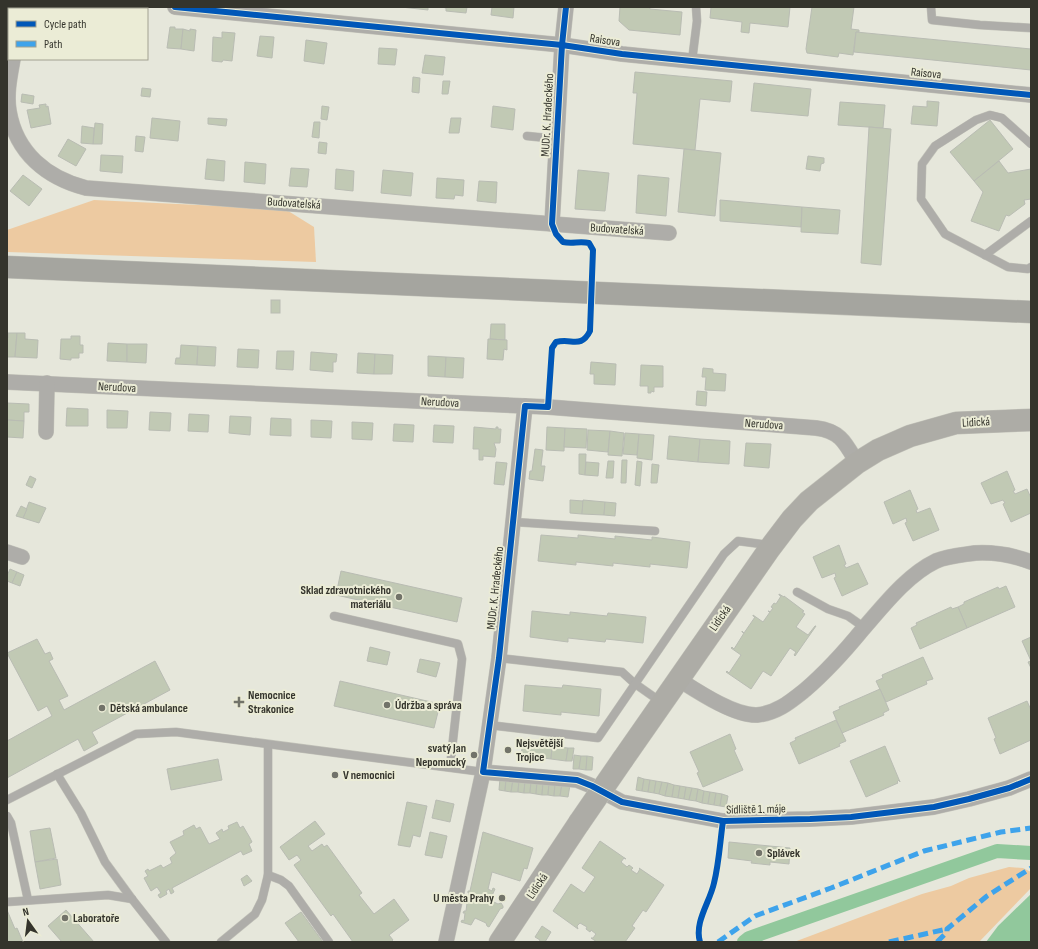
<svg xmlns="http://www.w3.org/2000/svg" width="1038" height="949" viewBox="0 0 1038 949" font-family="'Sofia Sans Condensed',sans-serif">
	<rect width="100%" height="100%" fill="#e6e7db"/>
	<g fill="#edcaa1">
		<polygon points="94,200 285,209 314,227 316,262 7,252 7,230"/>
		<polygon points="1009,867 1023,868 1031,872 1031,888 979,942 794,942 922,894 951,886 969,878"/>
	</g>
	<polygon fill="#91c89c" points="1031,894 1031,942 986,942 998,926"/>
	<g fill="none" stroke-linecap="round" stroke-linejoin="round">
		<polyline stroke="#91c89c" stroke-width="14" points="744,942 749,938 997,851 1031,853"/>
	</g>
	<g fill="#c1c9b4" stroke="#b9bcb3">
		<polygon points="401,7 428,7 428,10"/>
		<polygon points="442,7 467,7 466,13 446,11 446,8"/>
		<polygon points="492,7 514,7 513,18 491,15"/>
		<polygon points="620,7 649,7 650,9 682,12 680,35 629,30 619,21"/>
		<polygon points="711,7 790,7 788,27 750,23 749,33 741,32 742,22 710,18"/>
		<polygon points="812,7 854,7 851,29 859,30 859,32 856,32 853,55 839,53 838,57 807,53 806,49"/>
		<polygon points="170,27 175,27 175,29 183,29 181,49 167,48"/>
		<polygon points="183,29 190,31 190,29 196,30 194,51 181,49"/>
		<polygon points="222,32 235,33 232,61 223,60 222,62 212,61 213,37 222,38"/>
		<polygon points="856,32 1031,49 1031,70 854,52"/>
		<polygon points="260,36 274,37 272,58 257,56"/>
		<polygon points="306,40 327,43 324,64 304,61"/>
		<polygon points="379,48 397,49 395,65 378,64"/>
		<polygon points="425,55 445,57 443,75 422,73"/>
		<polygon points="635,72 732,81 730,102 700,99 695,150 633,144 637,93 633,93"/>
		<polygon points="413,77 420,78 419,93 412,92"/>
		<polygon points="443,81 450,81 448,94 442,94"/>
		<polygon points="754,83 811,89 808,116 751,111"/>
		<polygon points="142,88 151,89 150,97 141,96"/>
		<polygon points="22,94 34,96 33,104 21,102"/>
		<polygon points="927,101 939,102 937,126 911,124 913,106 927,107"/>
		<polygon points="840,102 885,105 883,128 838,125"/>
		<polygon points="46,104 46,107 48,106 51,124 31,128 27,110 40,108 39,105"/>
		<polygon points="322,106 329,107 327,120 321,119"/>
		<polygon points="493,106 515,109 513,130 491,127"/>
		<polygon points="152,118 180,121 178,141 150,138"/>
		<polygon points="208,118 227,119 226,126 208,124"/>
		<polygon points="451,118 461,118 459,133 449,133"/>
		<polygon points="990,120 1013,149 974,181 950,152"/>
		<polygon points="314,122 320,122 319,138 312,137"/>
		<polygon points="95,123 103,124 102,144 93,144"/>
		<polygon points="82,126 94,128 93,144 81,143"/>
		<polygon points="869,127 891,129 881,265 861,263"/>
		<polygon points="136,136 145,137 143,152 135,151"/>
		<polygon points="68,139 86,149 76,166 58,156"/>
		<polygon points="319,142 327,143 326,154 318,153"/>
		<polygon points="684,149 721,153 715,216 678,212"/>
		<polygon points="101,155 123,156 122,173 100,171"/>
		<polygon points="808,156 824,158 824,163 821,164 820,171 806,169"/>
		<polygon points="207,159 225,161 224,181 205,179"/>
		<polygon points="999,161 1008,173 1031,169 1031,199 1024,200 1025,204 1009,216 1006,215 999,231 971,221 983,192 974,181"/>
		<polygon points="245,162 266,164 265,184 244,182"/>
		<polygon points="291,168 309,169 307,187 289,186"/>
		<polygon points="336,169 354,171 353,191 335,189"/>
		<polygon points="383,170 413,173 411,196 381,193"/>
		<polygon points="578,170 609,173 605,211 575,209"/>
		<polygon points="23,175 42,189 29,206 10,191"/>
		<polygon points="638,175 669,178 666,216 636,213"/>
		<polygon points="437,178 464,180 463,196 455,195 454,199 436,198"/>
		<polygon points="479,181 497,182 496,203 477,201"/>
		<polygon points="720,200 802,207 801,227 720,221"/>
		<polygon points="802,207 840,210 838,234 801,232"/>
		<rect x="271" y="300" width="9" height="13"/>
		<polygon points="491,324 505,324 505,340 490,339"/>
		<polygon points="8,333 17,333 15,357 7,357 7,338 8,338"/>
		<polygon points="17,333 25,333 25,339 38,340 37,358 15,357"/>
		<polygon points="71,336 80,336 80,345 83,345 83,353 79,353 79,358 71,358 71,360 60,359 61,339 71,339"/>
		<polygon points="488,339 507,340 507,350 504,349 503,360 487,359"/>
		<polygon points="108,343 127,344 127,362 107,361"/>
		<polygon points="127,344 147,344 146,363 127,362"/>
		<polygon points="181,345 198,346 197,365 175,364 176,358 180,358"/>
		<polygon points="198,346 216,347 215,366 197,365"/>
		<polygon points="238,349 259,350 258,368 237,367"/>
		<polygon points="277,351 294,351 293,370 276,369"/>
		<polygon points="311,352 337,354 336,362 333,362 333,372 310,370"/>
		<polygon points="358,353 375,354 374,374 357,373"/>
		<polygon points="375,354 393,355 392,374 374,374"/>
		<polygon points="428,356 446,357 445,377 428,376"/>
		<polygon points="446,357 464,358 463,378 445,377"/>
		<polygon points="591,362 616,364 615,385 594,384 594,374 590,374"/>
		<polygon points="641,365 663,366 663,387 654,387 654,392 651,391 651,393 648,393 648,386 640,386"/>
		<polygon points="703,368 713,369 713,373 726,374 725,391 705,390 706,377 702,377"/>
		<polygon points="697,391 707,392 706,406 696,405"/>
		<polygon points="7,403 29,404 29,412 24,412 24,421 7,420"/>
		<polygon points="67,408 88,409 88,426 66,426"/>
		<polygon points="107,410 128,411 127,428 107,428"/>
		<polygon points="150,412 171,413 170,431 149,430"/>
		<polygon points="189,414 209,415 208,432 188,431"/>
		<polygon points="230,416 251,417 250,435 229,433"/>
		<polygon points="271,418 291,419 291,436 270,435"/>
		<polygon points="7,420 24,421 23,438 7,437"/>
		<polygon points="311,420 332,421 331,438 311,437"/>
		<polygon points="352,422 373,423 372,440 352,439"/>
		<polygon points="394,424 414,425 413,442 393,441"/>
		<polygon points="434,425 454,426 453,443 433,442"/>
		<polygon points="474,427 496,429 496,427 498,427 498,429 501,429 500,443 494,443 496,449 495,457 483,456 483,460 479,460 479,449 473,449"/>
		<polygon points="547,427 565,428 564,451 546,450"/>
		<polygon points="565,428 587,429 586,448 564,447"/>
		<polygon points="588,430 610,431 608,452 587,450"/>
		<polygon points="610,431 624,433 622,456 608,455"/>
		<polygon points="625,433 639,434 637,455 623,454"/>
		<polygon points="639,434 654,435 652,460 637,458"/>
		<polygon points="669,436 700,439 698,462 667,459"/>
		<polygon points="700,439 730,441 729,464 698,462"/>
		<polygon points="746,443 771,444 769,468 744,466"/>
		<polygon points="535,449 543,450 541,466 545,466 543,481 529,479 530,471 532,471"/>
		<polygon points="579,454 586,454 585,475 579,474"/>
		<polygon points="622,460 627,460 626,483 621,483"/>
		<polygon points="608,461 614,461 613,478 606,478"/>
		<polygon points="637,461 642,462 640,486 635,485"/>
		<polygon points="496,462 507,463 504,485 494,484"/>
		<polygon points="586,462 599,463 598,476 585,475"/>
		<polygon points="652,464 659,465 657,483 651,483"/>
		<polygon points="1007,471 1015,490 1013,491 1015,494 1027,489 1031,498 1031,513 1011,522 1003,504 1005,503 1003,500 991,504 981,483"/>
		<polygon points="30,476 36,479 32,488 26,485"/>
		<polygon points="910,490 918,509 916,510 917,513 930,508 939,530 913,541 905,523 907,522 906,518 893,524 884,502"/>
		<polygon points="570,500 583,501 582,514 570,513"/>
		<polygon points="583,500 605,502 604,515 582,514"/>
		<polygon points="29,502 46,508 39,523 23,518"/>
		<polygon points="605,502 616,503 615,516 604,515"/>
		<polygon points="21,506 27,509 23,518 16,516"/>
		<polygon points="541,535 578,538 578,535 615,539 615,536 652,540 652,537 690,542 687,568 650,564 650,567 613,563 613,566 576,562 576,565 538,561"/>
		<polygon points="839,545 846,564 844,565 846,568 858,563 868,584 842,596 834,578 836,577 835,573 822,578 813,557"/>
		<polygon points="10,569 17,572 12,583 7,581 7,576"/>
		<polygon points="341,571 462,598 457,622 336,595"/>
		<polygon points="17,572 24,575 20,586 12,583"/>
		<polygon points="1006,586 1015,607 967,628 958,607 964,604 964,602 998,587 999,589"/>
		<polygon points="779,594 784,597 784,596 804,611 802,612 805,614 796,627 808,635 815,626 816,626 795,656 794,655 796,652 790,648 771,676 763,671 751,689 726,672 727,671 729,673 741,655 731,648 732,647 734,649 744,633 742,632 742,631 744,633 755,617 753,616 753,615 763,622 770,612 768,611 770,612 773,608 771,607 774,603 776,604 781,596 779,595"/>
		<polygon points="951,607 952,609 958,607 967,628 920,649 911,628 917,625 916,623"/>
		<polygon points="532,611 570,615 570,612 607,616 608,613 646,617 643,643 606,639 605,642 568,638 568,642 530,637"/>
		<polygon points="1031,637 1031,668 1028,662 1031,661 1022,641"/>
		<polygon points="37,639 45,654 50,652 53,659 49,661 68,696 59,700 64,710 155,661 170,690 92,732 98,743 84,751 78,739 7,778 7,741 52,716 47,706 38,711 7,653"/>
		<polygon points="370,647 390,652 387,665 367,661"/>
		<polygon points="923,657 933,679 926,681 927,684 886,702 876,681 883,678 882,675"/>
		<polygon points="420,659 440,663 436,677 417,672"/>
		<polygon points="340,681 440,704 434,728 334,706"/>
		<polygon points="525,685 562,688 563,685 601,689 599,716 561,712 561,715 523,711"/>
		<polygon points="880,689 889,710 883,713 884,715 842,733 833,712 840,709 839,707"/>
		<polygon points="1027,701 1031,710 1031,740 1000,754 994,739 996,738 988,718"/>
		<polygon points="836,720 846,741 839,744 840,746 799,764 790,743 796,740 795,738"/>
		<polygon points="730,734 736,749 734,750 743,770 703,787 697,773 699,772 690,752"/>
		<polygon points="523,742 552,746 551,759 521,755"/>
		<polygon points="552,746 568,748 566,761 551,759"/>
		<polygon points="885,746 900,782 899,780 897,782 898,783 866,797 850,761"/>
		<polygon points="568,748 574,748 572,761 566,761"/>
		<polygon points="574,755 581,756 579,769 573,769"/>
		<polygon points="581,756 587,756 586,770 579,769"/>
		<polygon points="587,756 593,757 592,770 586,770"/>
		<polygon points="218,759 222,780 171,790 167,769"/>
		<polygon points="638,777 644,779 642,791 636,790"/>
		<polygon points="500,778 506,779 505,791 499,790"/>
		<polygon points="506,779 513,780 511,792 505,791"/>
		<polygon points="644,779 650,780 648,792 642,791"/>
		<polygon points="513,780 519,780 518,792 511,792"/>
		<polygon points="519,780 525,780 524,793 518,792"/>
		<polygon points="525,780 531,781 530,793 524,793"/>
		<polygon points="650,780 656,781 654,793 648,792"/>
		<polygon points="531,781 537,782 536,794 530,793"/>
		<polygon points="656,781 662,782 659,794 654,793"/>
		<polygon points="537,782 543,782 542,795 536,794"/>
		<polygon points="543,782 549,783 548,795 542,795"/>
		<polygon points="662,782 668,783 665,796 659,794"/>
		<polygon points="549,783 555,784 554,796 548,795"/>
		<polygon points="668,783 674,785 672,797 665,796"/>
		<polygon points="555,784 562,784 560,796 554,796"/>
		<polygon points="562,784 570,785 568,797 560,796"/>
		<polygon points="674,785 680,786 678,798 672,797"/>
		<polygon points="680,786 686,787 684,799 678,798"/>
		<polygon points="686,787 692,788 689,800 684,799"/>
		<polygon points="692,788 698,789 696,801 689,800"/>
		<polygon points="698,789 704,791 702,803 696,801"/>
		<polygon points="704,791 710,792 708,804 702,803"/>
		<polygon points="710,792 716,793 714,805 708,804"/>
		<polygon points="716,793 722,794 720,806 714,805"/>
		<polygon points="722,794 728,796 726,807 720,806"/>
		<polygon points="436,800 454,804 450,822 432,818"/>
		<polygon points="407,802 427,806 420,837 413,835 410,847 398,845"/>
		<polygon points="315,821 325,834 308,846 312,851 322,844 324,847 327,845 362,893 359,895 374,914 394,899 409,920 389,935 393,940 391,942 353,942 333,914 331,916 294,865 301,860 297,855 289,860 280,847"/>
		<polygon points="237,822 240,828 243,826 250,838 252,842 249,844 252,851 243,855 241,851 172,888 174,892 171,894 169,889 166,891 167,894 160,898 158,895 161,893 157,887 151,891 144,878 148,876 145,871 148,869 149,871 161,865 163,868 172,863 170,858 176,853 170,842 184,835 183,831 194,825 196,829 200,827 209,844 220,839 216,833 222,829 223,832 229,829 228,826"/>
		<polygon points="50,828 56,858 35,862 30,831"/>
		<polygon points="430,832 447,836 442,858 425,855"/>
		<polygon points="483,832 533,848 527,869 524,868 520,881 492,872 488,889 492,891 493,888 495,889 490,900 498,904 501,903 503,906 503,908 500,909 489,927 487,926 486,923 475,918 471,925 461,922 462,920 464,921 465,913 463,913 464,911 466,911 467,903 465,903 466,901 468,901 469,893 468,893 468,891 470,891"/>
		<polygon points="600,841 626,859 624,858 621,862 627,867 629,865 633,868 631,870 637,874 640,869 639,868 664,885 646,912 643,910 632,926 635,928 625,942 597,942 591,938 593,938 596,934 591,930 590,932 586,929 587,927 580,923 577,926 578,929 553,911 571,884 584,893 595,877 582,868"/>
		<polygon points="729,842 790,848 789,864 770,862 770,865 751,863 752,861 728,858"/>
		<polygon points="57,859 61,885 40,889 35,862"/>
		<polygon points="247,875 252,881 244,886 241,879"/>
		<polygon points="7,910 15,929 17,928 23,942 7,942"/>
		<polygon points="66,910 94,942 62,942 48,926"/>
		<polygon points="301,912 323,942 299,942 285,923"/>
		<polygon points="542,926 551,932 545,942 539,942 540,940 535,937"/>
	</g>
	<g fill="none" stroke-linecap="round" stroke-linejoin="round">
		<defs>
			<g id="lane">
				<polyline points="931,7 932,20 980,25 1031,28"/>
				<polyline points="692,61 697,21 696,7"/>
				<polyline points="527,136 557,139"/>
				<polyline points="1031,144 1002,118 990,115 976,120 935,146 922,164 921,199 945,234 1008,267 1028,269 1031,267"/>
				<polyline points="985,255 1031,221"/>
				<polyline points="514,522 655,531"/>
				<polyline points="797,592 828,609 848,616 865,628"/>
				<polyline points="334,616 458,644 462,659 450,767"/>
				<polyline points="499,658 622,672 634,683 661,702"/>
				<polyline points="489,725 598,738 724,554 738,541 761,544 769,547"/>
				<polyline points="57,774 81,813 105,862 132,899 166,942"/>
				<polyline points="7,800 136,734 176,732 483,772"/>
				<polyline points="7,816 11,823 28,900"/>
				<polyline points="268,875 281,880 289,886 329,942"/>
				<polyline points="7,902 108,895 132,899"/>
				<polyline points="221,942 255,914 262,900 268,875 268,745"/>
			</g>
			<g id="street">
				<polyline points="175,7 562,45 622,54 1031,95"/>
				<polyline points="21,9 22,7"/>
				<path d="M13 59C10 76 6 94 9 111 16 153 47 178 86 188L669 233"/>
				<polyline points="552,224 562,45 566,7"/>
				<path d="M7 382 548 407 816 428C841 431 846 444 857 463"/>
				<polyline points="46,432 47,383"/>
				<polyline points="7,552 22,557"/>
				<path d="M678 679C697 691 734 716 757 715 777 713 790 702 805 690 826 672 845 651 863 629 884 605 907 575 936 561 948 556 962 555 975 553 995 552 1013 555 1031 562"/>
				<polyline points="483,772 577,780 592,786 622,802 723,821 810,819 851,817 934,807 969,799 1009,788 1031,779"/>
				<polyline points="446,942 483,772 499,658 525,406"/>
			</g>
			<g id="secondary">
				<polyline points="623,759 770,548 792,519 809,501 857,463 878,450 910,436 956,423 1031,420"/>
				<polyline points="500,942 579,823"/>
			</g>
			<polyline id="primary" points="7,267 171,274 1031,312"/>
		</defs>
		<use href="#lane" stroke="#c2c2b9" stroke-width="9"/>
		<use href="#street" stroke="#c2c2b9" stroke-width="16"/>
		<use href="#secondary" stroke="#c2c2b9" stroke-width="23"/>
		<use href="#primary" stroke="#c2c2b9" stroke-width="23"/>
		<use href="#lane" stroke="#aeada9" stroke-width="8"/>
		<use href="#street" stroke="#aeada9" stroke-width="15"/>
		<use href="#secondary" stroke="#adaca6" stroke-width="22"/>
		<use href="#primary" stroke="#a5a59f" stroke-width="22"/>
		<defs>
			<polyline id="secondary-bridge" points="579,823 623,759"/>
		</defs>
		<use href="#secondary-bridge" stroke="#c2c2b9" stroke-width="23" stroke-linecap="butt"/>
		<use href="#secondary-bridge" stroke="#adaca6" stroke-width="22"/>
		<g stroke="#3ea3eb" stroke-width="5" stroke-dasharray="10 5" stroke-linecap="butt">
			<polyline points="718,942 755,916 831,888 924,851 1001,832 1031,828"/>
			<polyline points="889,942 947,929"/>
			<polyline points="937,942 947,932 947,929 987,896 1031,868"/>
		</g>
		<defs>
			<g id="cycleway">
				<polyline points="175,7 562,45 622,54 1031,95"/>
				<path d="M566 7 562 45 552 224 556 234 563 242C572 244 580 241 589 243L593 250 590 331C581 349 572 338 556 342L552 348 548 407 525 406 499 658 483 772 577 780 592 786 622 802 723 821 810 819 851 817 934 807 969 799 1009 788 1031 779"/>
				<path d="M700 942C694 922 710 902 714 883 719 863 720 842 723 821"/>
			</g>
		</defs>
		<use href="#cycleway" stroke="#ebecd6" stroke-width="8"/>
		<use href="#cycleway" stroke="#0057b8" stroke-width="6"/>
	</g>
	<g fill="#727369" stroke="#ebecd6" stroke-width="1.5">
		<circle cx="399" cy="597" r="4"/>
		<path d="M237 696h4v4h4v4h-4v4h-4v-4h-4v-4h4z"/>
		<circle cx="387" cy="705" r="4"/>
		<circle cx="102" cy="708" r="4"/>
		<circle cx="508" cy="750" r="4"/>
		<circle cx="474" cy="755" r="4"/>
		<circle cx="335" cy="775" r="4"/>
		<circle cx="759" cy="853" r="4"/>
		<circle cx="502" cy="898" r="4"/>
		<circle cx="65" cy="918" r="4"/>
	</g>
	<g text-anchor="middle" stroke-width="4" stroke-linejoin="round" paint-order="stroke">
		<g font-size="12" fill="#34342c" stroke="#ebecd6">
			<text transform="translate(605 40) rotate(8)" y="4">Raisova</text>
			<text transform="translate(926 73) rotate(6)" y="4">Raisova</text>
			<text transform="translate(547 115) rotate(-87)" y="4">MUDr. K. Hradeckého</text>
			<text transform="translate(294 203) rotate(4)" y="4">Budovatelská</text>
			<text transform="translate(617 229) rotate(4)" y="4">Budovatelská</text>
			<text transform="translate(117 387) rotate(3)" y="4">Nerudova</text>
			<text transform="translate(440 402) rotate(3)" y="4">Nerudova</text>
			<text transform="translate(976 422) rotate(-3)" y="4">Lidická</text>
			<text transform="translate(764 424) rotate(4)" y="4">Nerudova</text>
			<text transform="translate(495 588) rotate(-84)" y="4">MUDr. K. Hradeckého</text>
			<text transform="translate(720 618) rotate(-55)" y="4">Lidická</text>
			<text transform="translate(756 809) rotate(-1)" y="4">Sídliště 1. máje</text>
			<text transform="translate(537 886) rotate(-56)" y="4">Lidická</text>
		</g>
		<g font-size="12" font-weight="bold" fill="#34342c" stroke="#ebecd6" text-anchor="start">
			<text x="391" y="594" text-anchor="end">Sklad zdravotnického<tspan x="391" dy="14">materiálu</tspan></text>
			<text x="248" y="699">Nemocnice<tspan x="248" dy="14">Strakonice</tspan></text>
			<text x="395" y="709">Údržba a správa</text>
			<text x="110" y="712">Dětská ambulance</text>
			<text x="516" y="747">Nejsvětější<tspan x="516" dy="14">Trojice</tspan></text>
			<text x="466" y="752" text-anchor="end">svatý Jan<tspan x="466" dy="14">Nepomucký</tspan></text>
			<text x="343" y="779">V nemocnici</text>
			<text x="767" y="857">Splávek</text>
			<text x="494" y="902" text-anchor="end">U města Prahy</text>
			<text x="73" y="922">Laboratoře</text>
		</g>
	</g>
	<rect width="1038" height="949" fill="none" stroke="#34342c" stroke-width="16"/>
	<rect x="8" y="8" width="140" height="52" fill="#ebecd6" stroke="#a2a292"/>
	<rect x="16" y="21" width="20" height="6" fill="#0057b8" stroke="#a2a292"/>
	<text x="44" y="28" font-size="12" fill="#34342c">Cycle path</text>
	<rect x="16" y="41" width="20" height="6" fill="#3ea3eb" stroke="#a2a292"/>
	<text x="44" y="48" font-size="12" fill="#34342c">Path</text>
	<g transform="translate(28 921) rotate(346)" stroke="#ebecd6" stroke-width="3" paint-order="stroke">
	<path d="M0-3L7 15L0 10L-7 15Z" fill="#34342c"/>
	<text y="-6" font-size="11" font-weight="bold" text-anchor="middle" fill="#34342c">N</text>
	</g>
</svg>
